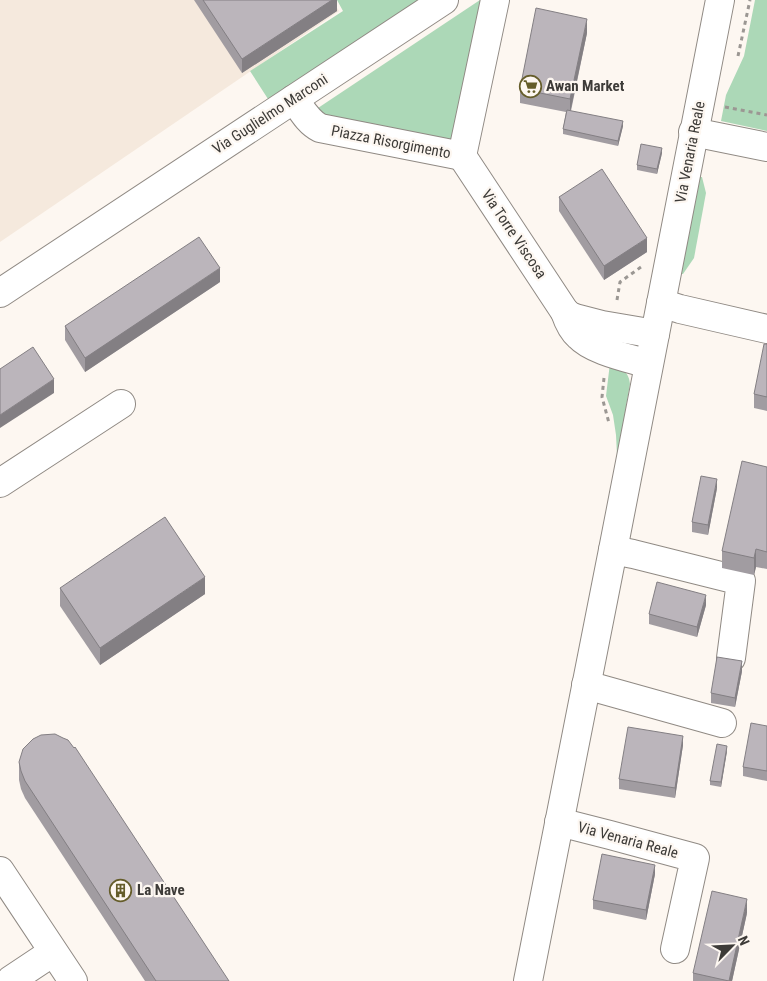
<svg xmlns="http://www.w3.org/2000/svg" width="767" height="981" viewBox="0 0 767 981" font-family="'Roboto Condensed',sans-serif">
	<rect width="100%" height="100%" fill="#fdf7f1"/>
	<polygon fill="#f5e9dd" points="0,0 332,0 339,11 0,242"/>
	<g fill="#acd8b7">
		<polygon points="337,0 421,0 268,99 250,71 343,11"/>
		<polygon points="480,0 487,0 453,142 312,112"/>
		<polygon points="755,0 767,0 767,131 721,121 726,95 744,56"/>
		<polygon points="700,177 702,177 706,193 694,258 683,274 681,274"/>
		<path d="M610 363C621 368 629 371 630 384L614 476 617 455 616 435 613 415 606 396Z"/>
	</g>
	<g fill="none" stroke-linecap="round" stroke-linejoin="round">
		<defs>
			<g id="minor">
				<path d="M294 99C302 110 308 122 320 128L462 156"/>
				<polyline points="693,132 767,147"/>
				<path d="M462 156 565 312C568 321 572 330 579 336 593 351 629 358 648 364"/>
				<polyline points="462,156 495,0"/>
				<polyline points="0,293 444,0"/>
				<polyline points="661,303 680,309 767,329"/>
				<polyline points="565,312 570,316 575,318 602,325 655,334"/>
				<polyline points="0,483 121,404"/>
				<polyline points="613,550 633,554 741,581 731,658"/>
				<polyline points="586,685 722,723"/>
				<polyline points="559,822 610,835 695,858 675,949"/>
				<polyline points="0,871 73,981"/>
				<polyline points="11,980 53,952"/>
				<polyline points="528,981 613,550 720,0"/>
			</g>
		</defs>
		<use href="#minor" stroke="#908a84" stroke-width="30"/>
		<g stroke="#9b9793" stroke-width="3" stroke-dasharray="4 4" stroke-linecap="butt">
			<polyline points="738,56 750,0"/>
			<polyline points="725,107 767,115"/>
			<polyline points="617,300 620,282 641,267"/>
			<polyline points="604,378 602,397 609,423"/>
		</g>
		<use href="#minor" stroke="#fff" stroke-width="28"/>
	</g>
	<g fill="#a19ca1">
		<polygon points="194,0 337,0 337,11 242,73"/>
		<polygon points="587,33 571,111 623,126 618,146 563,134 563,129 566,112 520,103 520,89"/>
		<polygon points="662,153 657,174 637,170 637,165"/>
		<polygon points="559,197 647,252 604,280 559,211"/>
		<polygon points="220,282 85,372 65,340 65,326"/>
		<polygon points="767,344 767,411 754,408 754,394"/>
		<polygon points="767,467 767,569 756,567 754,575 722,568 722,551"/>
		<polygon points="717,488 708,535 692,532 692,522"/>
		<polygon points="60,588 205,594 100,665 60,606"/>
		<polygon points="706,605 697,637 649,624 649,614"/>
		<polygon points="742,671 735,707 711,703 711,693"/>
		<polygon points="767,726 767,781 743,776 743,767"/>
		<polygon points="683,745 675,798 619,789 619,779"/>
		<polygon points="727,751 721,787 710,785 710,781"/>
		<polygon points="19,762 229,981 145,981 25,798 21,789 19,780"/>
		<polygon points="655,874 646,920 593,909 593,900"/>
		<polygon points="747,913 732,981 693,981 693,973"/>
	</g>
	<g fill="#837f83">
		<polygon points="332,0 337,0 337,11 242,73 242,59"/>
		<polygon points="587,19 587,33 570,113 570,99"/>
		<polygon points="623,121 623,126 618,146 618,141"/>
		<polygon points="662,148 662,153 657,174 657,169"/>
		<polygon points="647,238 647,252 604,280 604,266"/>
		<polygon points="220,268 220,282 85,372 85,358"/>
		<polygon points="54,379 54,393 0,428 0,415"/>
		<polygon points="717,479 717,488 708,535 708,525"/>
		<polygon points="756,549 756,567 754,575 754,558"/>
		<polygon points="205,577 205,594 100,665 100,648"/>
		<polygon points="706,595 706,605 697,637 697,627"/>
		<polygon points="742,661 742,671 735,707 735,698"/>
		<polygon points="683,736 683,745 675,798 675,788"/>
		<polygon points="727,746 727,751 721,787 721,782"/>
		<polygon points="655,865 655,874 646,920 646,910"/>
		<polygon points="747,899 747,913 732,981 729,981"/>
	</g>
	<g fill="#bbb5bb" stroke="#837f83">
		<polygon points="203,0 332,0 242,59"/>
		<polygon points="536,8 587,19 570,99 520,89"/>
		<polygon points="567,110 623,121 618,141 563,129"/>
		<polygon points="641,144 662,148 657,169 637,165"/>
		<polygon points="602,169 647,238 604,266 559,197"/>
		<polygon points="199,237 220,268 85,358 65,326"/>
		<polygon points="764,344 767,344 767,397 754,394"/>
		<polygon points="33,347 54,379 0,415 0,369"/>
		<polygon points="742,461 767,467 767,552 756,549 754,558 722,551"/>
		<polygon points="701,476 717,479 708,525 692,522"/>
		<polygon points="165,517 205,577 100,648 60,588"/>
		<polygon points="657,582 706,595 697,627 649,614"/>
		<polygon points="717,657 742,661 735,698 711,693"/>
		<polygon points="751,723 767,726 767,771 743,767"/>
		<polygon points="628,727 683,736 675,788 619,779"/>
		<polygon points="55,734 63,738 68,740 74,748 75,747 229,981 156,981 25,781 21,771 19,762 23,749 33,739 41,735"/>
		<polygon points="717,744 727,746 721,782 710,781"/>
		<polygon points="602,854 655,865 646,910 593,900"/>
		<polygon points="712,891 747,899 729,981 693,973"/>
	</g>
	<defs>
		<symbol id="supermarket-ring" viewBox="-11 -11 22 22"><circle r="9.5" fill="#fdf7f1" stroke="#655d2a" stroke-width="1.5"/><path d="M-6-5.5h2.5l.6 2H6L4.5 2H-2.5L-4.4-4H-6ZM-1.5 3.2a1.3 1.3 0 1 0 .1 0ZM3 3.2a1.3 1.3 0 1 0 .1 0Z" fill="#655d2a"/></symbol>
		<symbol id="building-ring" viewBox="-11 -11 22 22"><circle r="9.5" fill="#fdf7f1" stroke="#655d2a" stroke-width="1.5"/><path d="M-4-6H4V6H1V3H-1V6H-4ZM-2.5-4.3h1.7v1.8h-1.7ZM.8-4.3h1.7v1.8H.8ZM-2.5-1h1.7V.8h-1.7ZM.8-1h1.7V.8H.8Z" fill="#655d2a"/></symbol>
	</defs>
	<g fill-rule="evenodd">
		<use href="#supermarket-ring" x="518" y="74" width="25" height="25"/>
		<use href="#building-ring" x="108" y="878" width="25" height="25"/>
	</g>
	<g text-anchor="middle" stroke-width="4.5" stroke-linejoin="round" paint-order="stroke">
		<g font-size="15" font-weight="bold" fill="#3d3b38" stroke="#fdf7f1" text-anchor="start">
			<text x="546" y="91">Awan Market</text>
			<text x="137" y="895">La Nave</text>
		</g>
		<g font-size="15" fill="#3d3b38" stroke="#fdf7f1">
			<text transform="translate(270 114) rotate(-33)" y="5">Via Guglielmo Marconi</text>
			<text transform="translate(391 142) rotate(11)" y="5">Piazza Risorgimento</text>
			<text transform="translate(690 152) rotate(-79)" y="5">Via Venaria Reale</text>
			<text transform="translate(514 234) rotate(56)" y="5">Via Torre Viscosa</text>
			<text transform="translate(628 840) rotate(15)" y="5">Via Venaria Reale</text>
		</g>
	</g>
	<g transform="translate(732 946) rotate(66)" stroke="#fdf7f1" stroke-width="4" paint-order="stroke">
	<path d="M0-4L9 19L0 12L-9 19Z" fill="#3d3b38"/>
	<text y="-8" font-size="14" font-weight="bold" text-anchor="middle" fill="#3d3b38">N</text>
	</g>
</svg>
